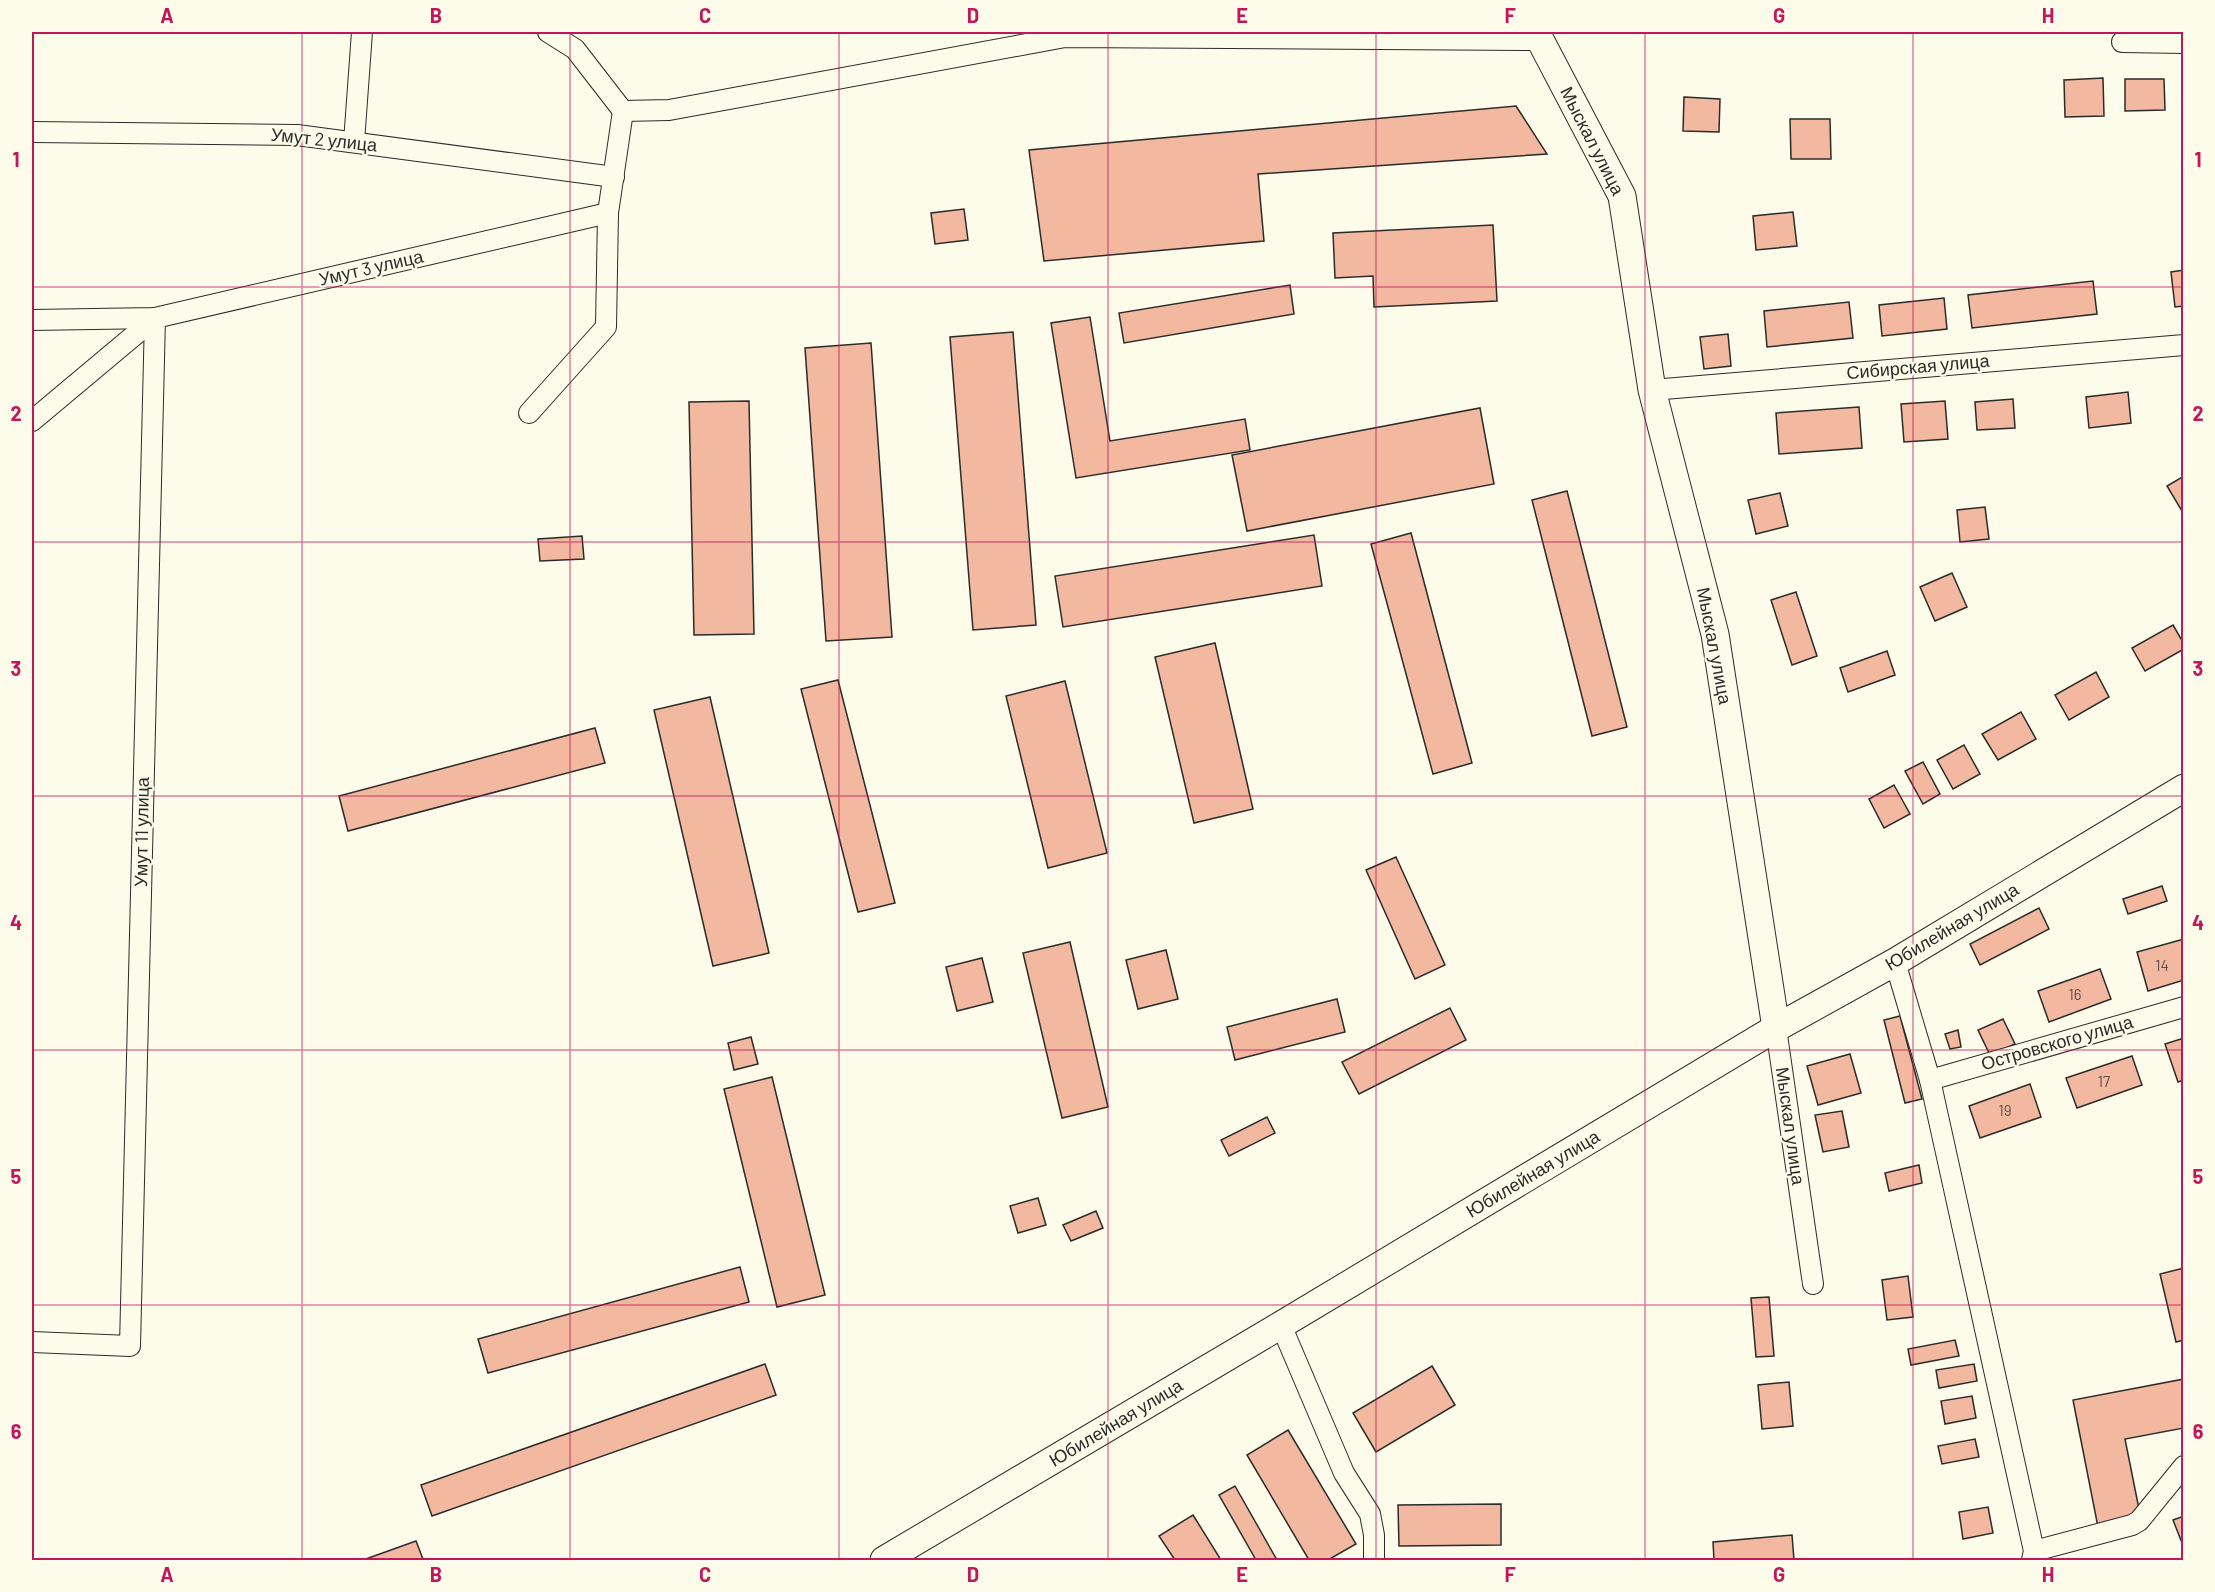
<svg xmlns="http://www.w3.org/2000/svg" width="2215" height="1592" viewBox="0 0 2215 1592" font-family="Barlow,sans-serif">
	<rect width="100%" height="100%" fill="#fdfbea"/>
	<g fill="#f2b8a0" stroke="#2b2b2b" stroke-width="1.5">
		<polygon points="2103,78 2104,116 2065,117 2064,80"/>
		<polygon points="2125,79 2164,79 2165,110 2125,111"/>
		<polygon points="1684,97 1720,99 1719,132 1683,131"/>
		<polygon points="1516,106 1547,154 1258,174 1264,241 1044,261 1029,150"/>
		<polygon points="1790,119 1830,119 1831,159 1791,159"/>
		<polygon points="964,209 968,240 935,244 931,213"/>
		<polygon points="1793,212 1797,246 1756,250 1753,216"/>
		<polygon points="1493,225 1497,301 1374,307 1373,276 1335,278 1333,233"/>
		<polygon points="2184,270 2184,306 2175,307 2171,272"/>
		<polygon points="2093,281 2097,314 1972,328 1968,295"/>
		<polygon points="1290,285 1294,314 1124,343 1119,313"/>
		<polygon points="1944,298 1947,329 1882,336 1879,305"/>
		<polygon points="1849,302 1853,338 1767,347 1764,311"/>
		<polygon points="1090,317 1110,441 1245,419 1250,450 1076,478 1051,323"/>
		<polygon points="1013,332 1036,625 973,630 950,337"/>
		<polygon points="1728,334 1731,366 1704,369 1700,337"/>
		<polygon points="871,343 892,637 826,641 805,348"/>
		<polygon points="2128,392 2131,423 2089,428 2086,397"/>
		<polygon points="2013,399 2015,428 1977,430 1975,402"/>
		<polygon points="749,401 754,634 694,635 689,402"/>
		<polygon points="1945,401 1948,439 1904,442 1901,404"/>
		<polygon points="1859,407 1862,448 1779,454 1776,413"/>
		<polygon points="1480,408 1494,484 1247,531 1232,455"/>
		<polygon points="2184,476 2184,510 2182,511 2167,486"/>
		<polygon points="1567,491 1627,727 1592,736 1532,500"/>
		<polygon points="1780,493 1788,526 1756,534 1748,500"/>
		<polygon points="1985,507 1989,539 1960,542 1957,510"/>
		<polygon points="1411,533 1472,763 1433,774 1371,544"/>
		<polygon points="1314,535 1322,586 1063,627 1055,576"/>
		<polygon points="582,536 584,559 540,561 538,539"/>
		<polygon points="1952,573 1967,607 1935,621 1920,587"/>
		<polygon points="1796,592 1817,656 1792,665 1771,600"/>
		<polygon points="2173,625 2184,644 2184,649 2145,671 2132,648"/>
		<polygon points="1215,643 1253,809 1194,823 1155,657"/>
		<polygon points="1887,651 1895,675 1848,692 1840,668"/>
		<polygon points="2096,672 2109,697 2069,720 2055,695"/>
		<polygon points="838,680 895,903 858,912 801,689"/>
		<polygon points="1065,681 1107,853 1048,868 1006,696"/>
		<polygon points="710,697 769,953 713,966 654,710"/>
		<polygon points="2021,712 2036,739 1998,760 1982,734"/>
		<polygon points="595,728 605,763 348,831 339,796"/>
		<polygon points="1964,745 1980,774 1953,789 1937,760"/>
		<polygon points="1923,762 1940,794 1923,804 1905,771"/>
		<polygon points="1894,785 1910,814 1884,828 1869,799"/>
		<polygon points="1396,857 1445,965 1415,979 1366,870"/>
		<polygon points="2162,886 2167,901 2128,914 2123,899"/>
		<polygon points="2039,908 2049,929 1980,965 1970,944"/>
		<polygon points="2184,939 2184,980 2148,991 2137,952"/>
		<polygon points="1070,942 1108,1107 1062,1118 1023,953"/>
		<polygon points="1166,950 1178,999 1138,1009 1126,960"/>
		<polygon points="982,958 993,1002 957,1011 946,967"/>
		<polygon points="2100,969 2111,999 2049,1022 2038,991"/>
		<polygon points="1337,999 1345,1032 1235,1060 1227,1027"/>
		<polygon points="1450,1008 1466,1040 1359,1094 1342,1062"/>
		<polygon points="1900,1016 1922,1099 1905,1103 1884,1020"/>
		<polygon points="2003,1019 2015,1044 1990,1055 1978,1030"/>
		<polygon points="1958,1030 1961,1047 1950,1049 1945,1034"/>
		<polygon points="751,1037 758,1064 734,1070 728,1043"/>
		<polygon points="2184,1038 2184,1080 2178,1082 2165,1044"/>
		<polygon points="1850,1054 1861,1093 1818,1105 1807,1066"/>
		<polygon points="2132,1056 2142,1085 2077,1108 2066,1078"/>
		<polygon points="772,1077 825,1295 777,1307 724,1089"/>
		<polygon points="2030,1084 2041,1117 1980,1138 1969,1106"/>
		<polygon points="1842,1111 1849,1147 1823,1152 1815,1115"/>
		<polygon points="1267,1117 1275,1133 1229,1156 1221,1140"/>
		<polygon points="1919,1165 1922,1183 1889,1191 1885,1173"/>
		<polygon points="1038,1198 1046,1225 1018,1233 1010,1206"/>
		<polygon points="1096,1211 1103,1228 1071,1241 1063,1225"/>
		<polygon points="740,1267 749,1302 488,1373 478,1339"/>
		<polygon points="2184,1268 2184,1340 2176,1342 2160,1274"/>
		<polygon points="1908,1276 1913,1317 1887,1320 1882,1280"/>
		<polygon points="1769,1297 1774,1356 1756,1357 1751,1298"/>
		<polygon points="1955,1340 1959,1356 1911,1365 1908,1349"/>
		<polygon points="765,1364 776,1395 432,1516 421,1485"/>
		<polygon points="1974,1364 1977,1381 1939,1388 1936,1370"/>
		<polygon points="1432,1366 1455,1405 1376,1452 1353,1413"/>
		<polygon points="2184,1379 2184,1428 2125,1439 2141,1519 2098,1527 2073,1400"/>
		<polygon points="1789,1382 1793,1426 1762,1429 1758,1385"/>
		<polygon points="1972,1396 1976,1418 1945,1424 1941,1401"/>
		<polygon points="1288,1430 1356,1544 1328,1560 1309,1560 1247,1455"/>
		<polygon points="1975,1439 1979,1457 1942,1464 1938,1446"/>
		<polygon points="1235,1486 1277,1560 1256,1560 1219,1495"/>
		<polygon points="1501,1504 1501,1545 1399,1546 1398,1505"/>
		<polygon points="1988,1507 1993,1533 1963,1539 1959,1512"/>
		<polygon points="1193,1515 1221,1560 1175,1560 1159,1536"/>
		<polygon points="2184,1516 2184,1548 2173,1520"/>
		<polygon points="1792,1535 1794,1560 1714,1560 1713,1542"/>
		<polygon points="416,1541 423,1559 363,1560"/>
	</g>
	<g fill="none" stroke-linecap="round" stroke-linejoin="round">
		<defs>
			<g id="street">
				<polyline points="548,32 575,49 623,111"/>
				<polyline points="2122,42 2184,43"/>
				<polyline points="623,111 669,110 1065,37 1540,40"/>
				<polyline points="32,132 297,135 614,177"/>
				<polyline points="354,142 362,32"/>
				<polyline points="32,320 155,318 608,213 623,111"/>
				<polyline points="1652,390 2184,345"/>
				<polyline points="529,413 606,327 608,213"/>
				<polyline points="32,421 155,318"/>
				<polyline points="1895,962 1930,1080 2034,1551 2032,1560"/>
				<polyline points="1776,1028 1813,1284"/>
				<polyline points="1930,1080 2184,1007"/>
				<polyline points="1281,1325 1344,1473 1370,1514 1374,1535 1374,1560"/>
				<polyline points="32,1342 130,1346 155,318"/>
				<polyline points="2034,1551 2132,1525 2139,1521 2184,1466"/>
			</g>
			<g id="secondary">
				<polyline points="1536,32 1622,196 1652,390 1715,634 1776,1028"/>
				<polyline points="884,1560 1281,1325 1776,1028 1895,962 2184,788"/>
			</g>
		</defs>
		<use href="#street" stroke="#2b2b2b" stroke-width="22"/>
		<use href="#secondary" stroke="#2b2b2b" stroke-width="29"/>
		<use href="#street" stroke="#fdfbea" stroke-width="20"/>
		<use href="#secondary" stroke="#fdfbea" stroke-width="27"/>
	</g>
	<path fill="none" stroke="#c2185b" stroke-width="1.5" stroke-opacity="0.55" d="M302 32V1560M570 32V1560M839 32V1560M1108 32V1560M1376 32V1560M1645 32V1560M1913 32V1560M32 287H2184M32 542H2184M32 796H2184M32 1050H2184M32 1305H2184"/>
	<g text-anchor="middle" stroke-width="4.5" stroke-linejoin="round" paint-order="stroke">
		<g font-size="15" fill="#5d4e48">
			<text x="2162" y="971">14</text>
			<text x="2075" y="1000">16</text>
			<text x="2104" y="1087">17</text>
			<text x="2005" y="1116">19</text>
		</g>
		<g font-size="18" fill="#2b2b2b" stroke="#fdfbea">
			<text transform="translate(324 140) rotate(6)" y="6">Умут 2 улица</text>
			<text transform="translate(1592 141) rotate(63)" y="6">Мыскал улица</text>
			<text transform="translate(371 268) rotate(-13)" y="6">Умут 3 улица</text>
			<text transform="translate(1918 367) rotate(-5)" y="6">Сибирская улица</text>
			<text transform="translate(1714 646) rotate(79)" y="6">Мыскал улица</text>
			<text transform="translate(142 832) rotate(-89)" y="6">Умут 11 улица</text>
			<text transform="translate(1952 927) rotate(-31)" y="6">Юбилейная улица</text>
			<text transform="translate(2057 1043) rotate(-16)" y="6">Островского улица</text>
			<text transform="translate(1790 1126) rotate(82)" y="6">Мыскал улица</text>
			<text transform="translate(1533 1174) rotate(-31)" y="6">Юбилейная улица</text>
			<text transform="translate(1116 1423) rotate(-31)" y="6">Юбилейная улица</text>
		</g>
	</g>
	<rect width="2215" height="1592" fill="none" stroke="#fdfbea" stroke-width="66"/>
	<rect x="33" y="33" width="2149" height="1526" fill="none" stroke="#c2185b" stroke-width="2"/>
	<g font-size="20" text-anchor="middle" font-weight="bold" fill="#c2185b">
		<text x="167" y="23">A</text>
		<text x="436" y="23">B</text>
		<text x="705" y="23">C</text>
		<text x="973" y="23">D</text>
		<text x="1242" y="23">E</text>
		<text x="1510" y="23">F</text>
		<text x="1779" y="23">G</text>
		<text x="2048" y="23">H</text>
		<text x="16" y="167">1</text>
		<text x="2198" y="167">1</text>
		<text x="16" y="421">2</text>
		<text x="2198" y="421">2</text>
		<text x="16" y="676">3</text>
		<text x="2198" y="676">3</text>
		<text x="16" y="930">4</text>
		<text x="2198" y="930">4</text>
		<text x="16" y="1184">5</text>
		<text x="2198" y="1184">5</text>
		<text x="16" y="1439">6</text>
		<text x="2198" y="1439">6</text>
		<text x="167" y="1582">A</text>
		<text x="436" y="1582">B</text>
		<text x="705" y="1582">C</text>
		<text x="973" y="1582">D</text>
		<text x="1242" y="1582">E</text>
		<text x="1510" y="1582">F</text>
		<text x="1779" y="1582">G</text>
		<text x="2048" y="1582">H</text>
	</g>
</svg>
